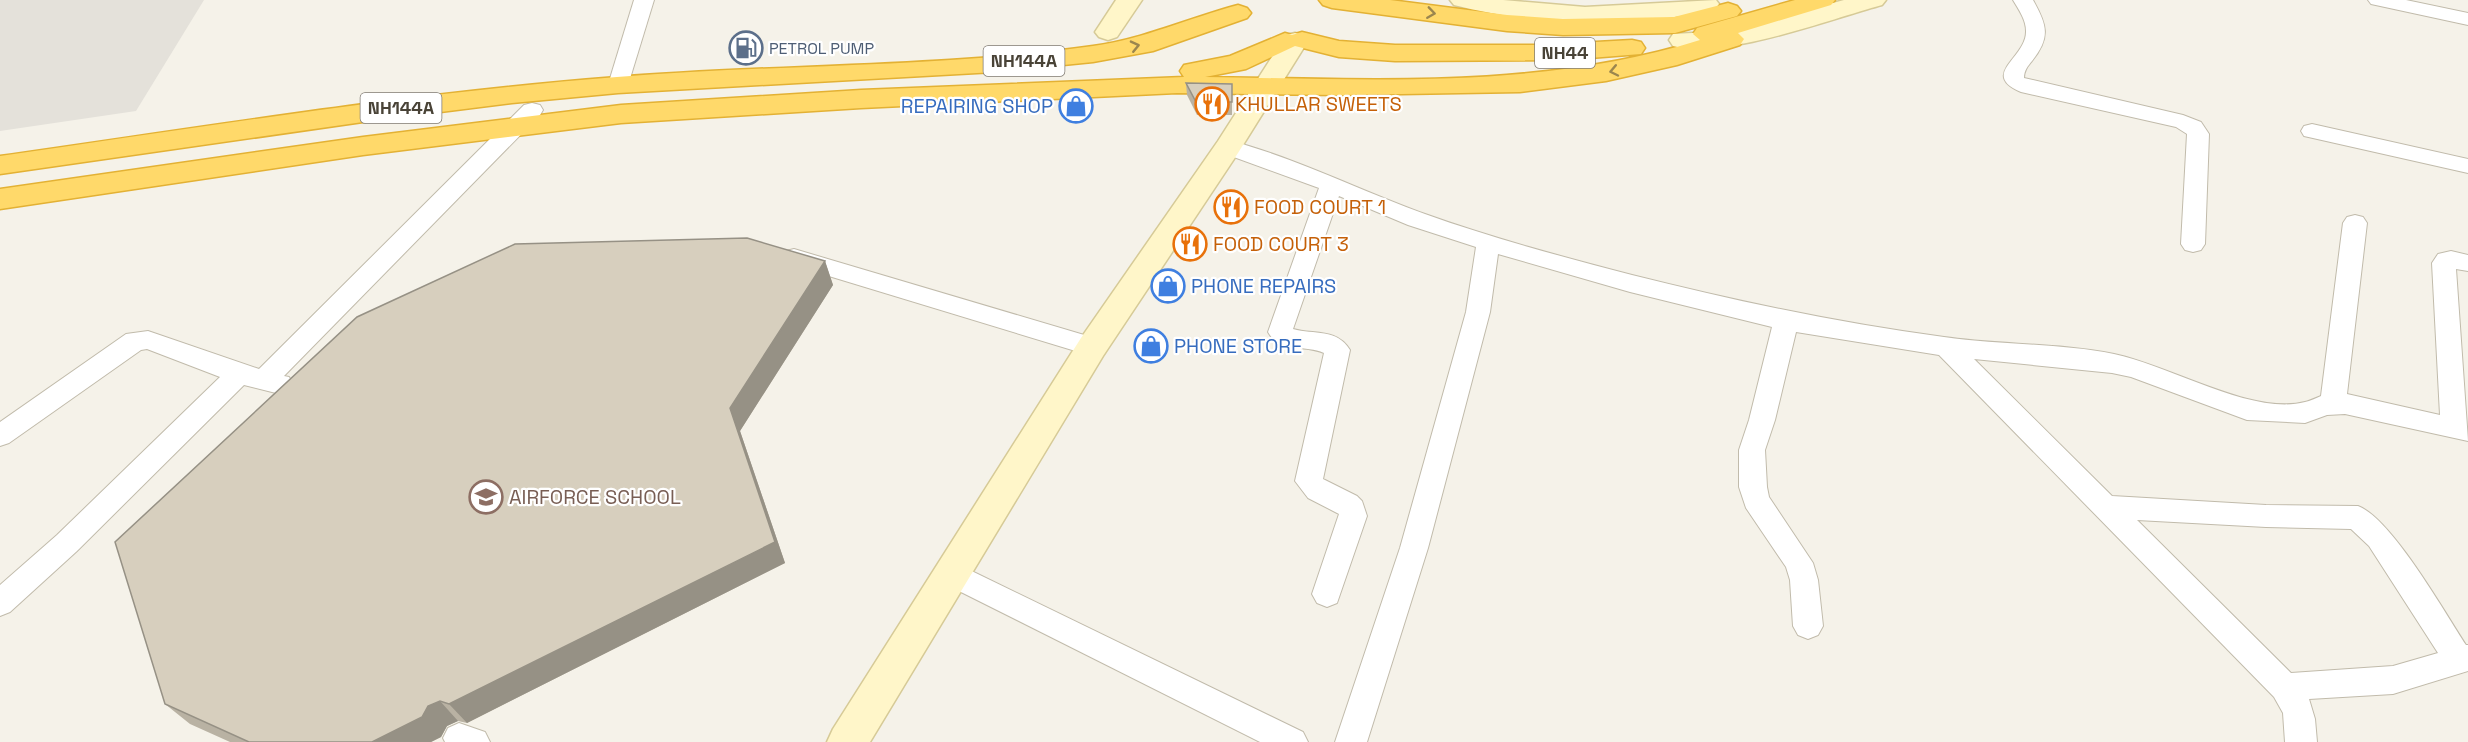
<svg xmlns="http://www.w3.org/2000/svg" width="2468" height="742" viewBox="0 0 2468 742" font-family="'Space Grotesk',sans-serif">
	<rect width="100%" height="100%" fill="#f5f2e9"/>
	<polygon fill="#e4e1da" points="0,0 204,0 136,111 0,131"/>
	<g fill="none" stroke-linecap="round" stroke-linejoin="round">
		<defs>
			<g id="street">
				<polygon points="634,0 654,0 628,85 625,90 618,91 611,90 608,85"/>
				<path d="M2013 0H2033C2047 25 2051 37 2032 61 2028 66 2024 70 2024 78L2183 115 2201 122 2209 134 2205 244 2201 250 2193 252 2185 250 2181 244 2187 134 2176 127 2021 92C1979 74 2027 58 2026 31 2026 20 2019 10 2013 0Z"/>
				<polygon points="2368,0 2406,0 2468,13 2468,25 2371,4"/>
				<polygon points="532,103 540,105 543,110 540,115 284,376 289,377 293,384 289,391 280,394 244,385 77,551 10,612 0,616 0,585 57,535 220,377 147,349 141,350 9,443 0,446 0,422 126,334 148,331 259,369 524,105"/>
				<polygon points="2312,124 2468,159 2468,173 2304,136 2301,131 2304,126"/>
				<path d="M1228 140C1296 158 1359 190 1425 214 1492 238 1563 257 1632 275 1735 301 1839 323 1944 337 1999 345 2060 343 2114 354 2169 365 2252 416 2305 402 2310 401 2316 398 2321 396L2343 223 2347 217 2355 215 2363 217 2367 223 2347 394 2440 415 2432 263 2438 254 2451 251 2468 255V271L2456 269 2468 441 2345 414 2327 415 2305 423 2247 420 2131 377 2112 373 1974 359 2112 496 2266 505 2358 506C2391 518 2445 613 2466 645H2468V671L2393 694 2309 699 2315 719 2317 742H2285L2283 713 2274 697 1939 355 1796 332 1775 420 1765 450 1767 487 1769 497 1813 563 1818 580 1823 626 1818 635 1808 639 1798 635 1793 626 1790 580 1786 567 1746 508 1739 487V450L1749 420 1772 327 1630 292 1498 254 1490 312 1428 548 1367 742H1335L1400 548 1466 312 1476 247 1408 225 1339 196 1293 329C1314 335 1337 328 1350 350L1323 479 1357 496 1362 501 1367 516 1337 603 1327 607 1317 603 1312 594 1339 514 1308 498 1295 481 1324 353C1305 344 1280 354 1268 332L1319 188 1220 152 1217 147 1220 142ZM2137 520 2266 527 2351 529 2369 546 2438 653 2393 666 2291 673Z"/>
				<polygon points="794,249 1101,340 1105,347 1101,354 1092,356 786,263 782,257 786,251"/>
				<polygon points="953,562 1303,732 1308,742 1260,742 943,583 939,574 943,565"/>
				<polygon points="459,723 485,732 490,742 445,742 443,738 448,728"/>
			</g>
			<g id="secondary">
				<polygon points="1116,0 1142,0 1117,37 1108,40 1099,37 1095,32"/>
				<path d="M1450 0H1503L1585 7 1716 0 1719 4 1715 9C1631 30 1537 26 1454 5Z"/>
				<path d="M1844 0H1886L1882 5C1827 20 1726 59 1673 46L1669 40 1673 34 1730 31Z"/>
				<polygon points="1295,33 1304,35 1308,41 1238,153 1103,356 870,742 827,742 833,729 1081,338 1218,141 1286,35"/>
			</g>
			<g id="highway">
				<polygon points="1319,0 1390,0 1507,15 1563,19 1674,17 1728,3 1737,6 1741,11 1737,16 1675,33 1563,35 1507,31 1332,8 1323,5"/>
				<path d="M1795 0H1835L1831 5 1738 33 1744 39 1740 45 1677 65 1606 81 1520 92 1342 95 1177 93 861 108 621 123 363 155 0 209V189L363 137 621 105 861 90 1184 77 1180 71 1184 65 1230 56 1285 33 1292 35 1302 32 1339 41 1395 45H1542L1632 40 1641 42 1645 48 1641 54 1564 60 1395 61 1339 57 1295 46 1246 69 1205 77C1370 79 1541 90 1700 40L1693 34 1697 28Z"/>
				<path d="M1238 5 1247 8 1251 13 1247 18 1153 51 1093 62 995 72 618 93 512 103 377 120 0 174V156C205 127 410 93 617 77 775 64 936 68 1093 46 1144 39 1189 18 1238 5Z"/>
			</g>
		</defs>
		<use href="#street" stroke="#c1bbab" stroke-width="2"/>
		<use href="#secondary" stroke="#d6ca97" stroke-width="3"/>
		<use href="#highway" stroke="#e3b134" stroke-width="3"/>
		<use href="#street" fill="#fff" fill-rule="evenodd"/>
		<use href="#secondary" fill="#fff6c9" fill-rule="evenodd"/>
		<use href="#highway" fill="#ffd96a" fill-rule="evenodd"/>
	</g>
	<g fill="#b9b2a3">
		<polygon points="1186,83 1232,84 1232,115 1197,115 1187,95"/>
		<polygon points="825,261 833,285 740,431 785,563 467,723 458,721 447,726 441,737 431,742 230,742 190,724 165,704"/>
	</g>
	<g fill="#969185">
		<polygon points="825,261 833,285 740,431 785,563 467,723 449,704 730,408"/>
		<polygon points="440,701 458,721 447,726 441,737 431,742 372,742 428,706"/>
	</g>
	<g fill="#d7cfbe" stroke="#969185" stroke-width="1.5">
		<polygon points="1186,83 1232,84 1232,102 1196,102"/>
		<polygon points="747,238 825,261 730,408 775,542 449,704 440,701 428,706 422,717 372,742 249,742 165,704 115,542 357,317 515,244"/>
	</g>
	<defs><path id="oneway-chevron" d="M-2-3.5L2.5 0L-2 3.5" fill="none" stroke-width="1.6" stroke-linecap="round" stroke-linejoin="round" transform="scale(1.5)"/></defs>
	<g stroke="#9b864e">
		<use href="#oneway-chevron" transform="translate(1431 13) rotate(8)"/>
		<use href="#oneway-chevron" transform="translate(1135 46) rotate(-13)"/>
		<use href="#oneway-chevron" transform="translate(1614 71) rotate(168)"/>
	</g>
	<defs>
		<symbol id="fuel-ring" viewBox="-11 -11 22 22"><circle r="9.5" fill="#fff" stroke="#5c6f8a" stroke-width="1.5"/><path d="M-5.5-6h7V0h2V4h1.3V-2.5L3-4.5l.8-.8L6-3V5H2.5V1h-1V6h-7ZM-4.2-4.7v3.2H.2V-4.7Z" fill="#5c6f8a"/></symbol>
		<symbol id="restaurant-ring" viewBox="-11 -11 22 22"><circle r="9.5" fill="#fff" stroke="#e8710a" stroke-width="1.5"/><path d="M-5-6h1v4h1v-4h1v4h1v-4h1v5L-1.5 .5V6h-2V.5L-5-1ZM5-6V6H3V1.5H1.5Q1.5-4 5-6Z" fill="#e8710a"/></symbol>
		<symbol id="shop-ring" viewBox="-11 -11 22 22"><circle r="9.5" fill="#fff" stroke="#3f7fe0" stroke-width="1.5"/><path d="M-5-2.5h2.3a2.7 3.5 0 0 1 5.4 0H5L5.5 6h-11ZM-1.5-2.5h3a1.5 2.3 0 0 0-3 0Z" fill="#3f7fe0"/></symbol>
		<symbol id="school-ring" viewBox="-11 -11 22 22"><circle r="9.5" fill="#fff" stroke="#8d6e63" stroke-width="1.5"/><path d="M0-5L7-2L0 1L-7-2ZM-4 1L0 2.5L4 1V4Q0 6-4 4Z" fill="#8d6e63"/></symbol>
	</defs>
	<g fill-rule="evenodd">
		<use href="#fuel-ring" x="727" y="29" width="38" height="38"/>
		<use href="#restaurant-ring" x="1193" y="85" width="38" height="38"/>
		<use href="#shop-ring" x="1057" y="87" width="38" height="38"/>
		<use href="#restaurant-ring" x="1212" y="188" width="38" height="38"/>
		<use href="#restaurant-ring" x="1171" y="225" width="38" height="38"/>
		<use href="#shop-ring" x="1149" y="267" width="38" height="38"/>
		<use href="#shop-ring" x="1132" y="327" width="38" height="38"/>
		<use href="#school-ring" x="467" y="478" width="38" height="38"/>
	</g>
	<g text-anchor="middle" stroke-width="4.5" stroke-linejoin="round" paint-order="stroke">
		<g font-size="16" fill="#4e5e75" stroke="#fff" text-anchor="start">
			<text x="769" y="54">PETROL PUMP</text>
		</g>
		<g fill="#fff" stroke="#807b73" stroke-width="1.5">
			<rect x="1535" y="38" width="60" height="30" rx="4.5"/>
			<rect x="983.5" y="46" width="81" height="30" rx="4.5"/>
			<rect x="360.5" y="93" width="81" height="30" rx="4.5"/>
		</g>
		<g font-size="18" font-weight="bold" fill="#494337">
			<text x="1565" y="59">NH44</text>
			<text x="1024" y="67">NH144A</text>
			<text x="401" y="114">NH144A</text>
		</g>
		<g font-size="20" fill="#c56008" stroke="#fff" text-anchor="start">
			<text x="1235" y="111">KHULLAR SWEETS</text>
			<text x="1254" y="214">FOOD COURT 1</text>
			<text x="1213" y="251">FOOD COURT 3</text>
		</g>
		<g font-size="20" fill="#366cbe" stroke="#fff" text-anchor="start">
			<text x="1053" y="113" text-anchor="end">REPAIRING SHOP</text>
			<text x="1191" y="293">PHONE REPAIRS</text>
			<text x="1174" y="353">PHONE STORE</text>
		</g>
		<g font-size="20" fill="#785e54" stroke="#fff" text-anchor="start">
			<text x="509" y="504">AIRFORCE SCHOOL</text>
		</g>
	</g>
</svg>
